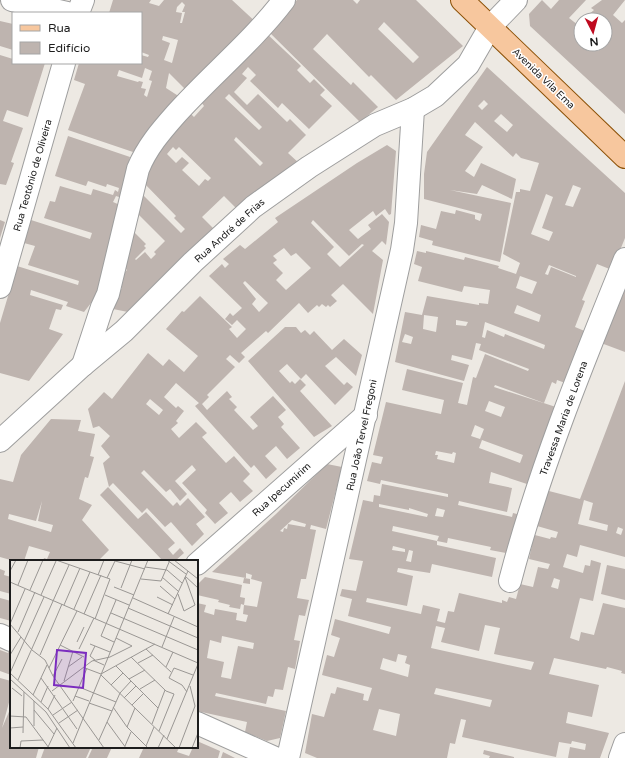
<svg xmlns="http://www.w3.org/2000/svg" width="625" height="758" viewBox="0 0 625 758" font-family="'Varela Round',sans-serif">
	<rect width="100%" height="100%" fill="#ede9e3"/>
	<g fill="#beb4af" fill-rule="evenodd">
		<path d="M113 0H151L149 3 159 6 164 0H232L259 25 186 90 169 73 166 88 180 97 172 105 133 152 68 130 85 84 74 80 79 63H141V55L148 57 149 55 141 52V13H109ZM182 2 185 5 182 12H185L182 23H180L182 13 176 12 177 7ZM163 36 178 40 172 63 164 60 170 43 162 40ZM145 68 152 71 149 80 152 81 147 97 144 95 146 89 141 88 143 82 139 81 138 82 117 76 119 70 142 78Z"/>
		<path d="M297 0H353L357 4 360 0H416L463 46 396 100 371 75 369 77 327 34 313 49 351 85 353 82 378 107 360 122 267 30ZM384 22 419 57 413 63 378 29Z"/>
		<polygon points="542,0 551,9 559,0 586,0 569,18 578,25 581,21 581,44 605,44 605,20 582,20 594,10 591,8 602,0 625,0 613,15 622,23 625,20 625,114 530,26 529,14"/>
		<polygon points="0,21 13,24 13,50 0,46"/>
		<path d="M265 32 301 66 297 70 310 83 314 79 325 90 320 95 332 106 309 129 282 103 278 108 250 81 256 75 248 67 242 74 247 78 234 92 247 105 258 94 287 122 290 119 306 135 288 153 300 164 237 209 224 196 202 217 213 228 195 247 128 312 113 309 118 292 122 288 119 286 124 273 127 270 122 265 131 229 146 244 144 246 146 248 135 259 136 260 145 252 151 259 156 254 154 252 165 241 135 211 140 192 181 233 185 229 174 218 176 216 143 182 147 163 188 111 194 117 204 106 199 99ZM229 94 262 127 259 130 225 98ZM236 137 263 163 260 166 234 140ZM173 147 176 150 179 147 211 178 208 181 205 179 199 186 182 170 189 163 182 157 176 163 167 154Z"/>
		<polygon points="0,55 13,59 13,63 45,63 28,117 7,110 3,121 23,128 11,162 14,163 6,185 0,184"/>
		<path d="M487 67 625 193V238L612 270 597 264 582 300 585 301 575 327 587 332 568 384 557 380 556 384 552 382 544 403 495 385 494 387 559 408 530 485 491 472 489 483 512 488 507 512 459 501 458 505 512 517 513 513 521 515 511 554 490 550 491 547 448 538 447 543 437 541 439 536 393 526 392 531 437 541V545L496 558 492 577 432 564 430 573 398 568 397 572 413 576 407 606 367 598 366 602 421 614 423 605 440 609 437 621 445 623 448 611 454 612 459 593 502 603V600L507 602 509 597 516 599 520 584 533 587 538 567 548 569 550 564 529 559 532 545 528 544 531 534 550 539 551 537 556 538 558 532 537 526 545 490 580 499 625 381V557L580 545 577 557 567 554 563 567 583 573 585 565 590 566 591 560 601 563 593 601 580 598 570 638 579 641 581 632 594 635 603 603 625 608V674L621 673 622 671 607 667 606 669 554 658 549 674 599 685 592 717 568 712 566 723 609 733 600 758H568L570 747 585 750 586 744 572 741 571 744 559 742 556 757 462 737 466 720 461 719 455 744 450 743 447 758H317L305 753 312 714 324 717 331 693 335 694 337 687 364 694 363 700 368 701 372 688 322 675 327 655 334 657 340 638 331 635 335 619 389 634 391 627 348 616 352 599 340 596 342 589 356 591 363 561 349 559 363 500 373 502 374 495 380 496 382 484 448 497V494L381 480 380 484 367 481 372 462 381 464 383 457 373 455 386 402 441 414 444 400 402 390 407 369 463 383 458 403 467 405 473 377 476 378 485 354 528 371 529 369 479 350 481 344 476 343 472 360 452 355 451 360 469 365 464 381 395 362 405 312 422 315 427 296 479 305V303L488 304 490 290 464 286 462 292 418 281 422 267 414 264 417 251 426 253V251L464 260 465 257 499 266 498 268 516 274 520 263 503 254 516 192H520V189L530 191 539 163 521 158 516 153 513 157 475 122 465 135 483 147 465 171 474 177 481 163 516 179 512 199 482 185 477 194 450 190 511 203 500 262 432 245 433 241 419 237 421 225 436 229 441 211 455 214 456 210 475 215V219L480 221 482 214 424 199V174L427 152ZM484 100 488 104 482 110 478 106ZM501 114 513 125 507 132 494 121ZM573 185 581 188 573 207 565 205ZM546 194 553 197 542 228 553 232 549 241 531 234ZM549 265 576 276V277L551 267 548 275 545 274ZM520 276 537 282 532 294 516 288ZM517 305 541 315 539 322 514 313ZM424 315 438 317 436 332 423 329ZM456 320 468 322 466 326 456 325ZM485 322 545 345 544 349 505 334 504 337 487 330 485 338 482 337ZM405 334 413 337 411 344 402 342ZM489 401 505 407 501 417 485 411ZM475 425 484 429 480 439 471 436ZM482 440 523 455 520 463 479 448ZM436 451 452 454 453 452 456 453 454 463 437 459 438 455H435ZM584 500 593 503 589 520 608 525 607 531 578 524ZM379 504 409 510V508L428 514 427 517 379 507ZM437 508 445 510 443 517 435 516ZM618 527 623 529 621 535 616 533ZM393 546 405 549V552L392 550ZM409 550 413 551 411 562 406 561ZM554 578 560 580 558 589 551 587ZM485 625 500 628 494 654 534 662 531 670 431 648 436 626 445 628 441 642 479 651ZM398 654 407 656 405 663 410 665 408 677 380 669 383 658 396 662ZM436 688 492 700 490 707 434 694ZM379 709 400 714 396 736 373 730Z"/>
		<polygon points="68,136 130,157 122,198 116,196 113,202 120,205 98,294 84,312 66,306 68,302 31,290 30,295 63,305 61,310 56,309 49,329 63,334 29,381 0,373 0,323 17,266 78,285 79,281 28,265 35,246 24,243 31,220 90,239 92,233 44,218 50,201 55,202 60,186 91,195 93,189 113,195 115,190 118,192 119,188 107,184 106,187 88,181 86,186 55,176"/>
		<path d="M387 145 396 151 391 214 389 215 385 209 376 216 373 211 349 230 358 239 371 229 368 225 382 214 389 222 386 245 382 241 372 251 383 260 373 314 343 284 331 295 337 301 330 307 328 305 326 307 322 304 319 307 317 305 308 313 299 303 268 333 266 331 241 353 245 357 239 363 230 355 226 359 235 367 207 395 209 397 202 404 207 410 227 391 232 397 229 399 237 407 234 410 253 430 258 426 250 417 273 396 286 410 278 417 284 424 281 427 300 448 287 459 276 446 265 456 277 469 266 479 254 465 251 468 195 406 199 403 176 383 164 397 176 408 178 406 184 411 176 421 178 423 171 429 179 438 196 422 207 433 202 437 226 463 234 456 250 474 243 481 253 491 240 502 231 492 219 503 228 513 215 524 205 513 207 510 182 483 196 470 192 465 175 481 187 494 180 501 170 489 166 492 144 470 141 473 173 506 177 502 180 506 188 498 205 517 196 524 204 534 192 546 171 522 165 527 147 508 142 513 113 483 109 487 103 463 110 457 101 446 110 436 99 426 93 428 88 409 104 392 112 399 148 353 163 366 169 359 184 372 198 356 166 329 182 311 184 312 200 296 232 327 229 329 237 338 246 329 237 320 232 325 225 319 230 313 233 316 242 308 209 276 222 264 225 268 229 264 223 259 240 245 245 249 278 222 275 218 357 163ZM313 220 349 256 362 244 364 245 340 267 327 254 334 247 311 223ZM284 248 291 256 296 253 311 268 286 290 276 280 283 273 273 263 277 260 273 256ZM245 281 268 303 259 312 252 304 256 299 243 283ZM150 399 163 410 159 415 146 404Z"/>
		<polygon points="0,220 5,222 0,238"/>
		<polygon points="625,281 625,352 601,343"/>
		<polygon points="285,327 296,327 301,333 305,330 310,335 314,331 332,350 344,339 362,355 356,376 336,357 325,366 344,385 347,382 353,387 335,405 306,374 301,379 287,364 279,371 290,383 292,381 295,384 300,379 306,385 300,391 332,426 314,437 248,361"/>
		<path d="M51 419 81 420 78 431 95 434 90 456 94 457 88 478 85 477 79 499 92 505 82 520 109 550 98 561H43L44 558 47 559 50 552 29 546 24 561H14L0 557V479L13 482 21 455ZM42 501 38 521 53 525 51 532 8 519 9 514 36 521Z"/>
		<path d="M327 464 342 467 326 529 311 525 310 529 316 530 306 579H301L297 598 309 600 305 616 299 615 294 640 300 641 295 669 288 667 283 690 275 689 273 697 268 696 266 704 216 693 215 696 286 711 280 738 267 741 245 732 247 722 197 711V603L206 605 204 612 214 615 215 609 237 613 236 620 246 622 248 615 243 614 244 605 257 607 262 582 251 579 252 575 246 573V578L212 572 276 514ZM292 520 306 524 305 527 288 524 287 529 284 528 283 532 280 531ZM222 636 254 643 253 649 238 646 231 679 221 677 224 662 207 658 210 640 221 643Z"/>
		<polygon points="108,487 138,519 146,512 175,543 168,549 173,555 180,548 184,553 175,561 163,561 100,495"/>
		<polygon points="607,565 625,569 625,600 601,594"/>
		<polygon points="0,569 5,571 4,575 11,577 11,594 0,591"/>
		<polygon points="205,577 242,585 240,597 245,598 244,605 241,604 240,609 229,607 230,605 218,602 219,600 197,595 197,585"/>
		<polygon points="244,578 250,579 250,584 243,583"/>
		<polygon points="0,598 11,601 11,621 0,618"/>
		<polygon points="11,647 11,675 0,671 0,650 8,653"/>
		<polygon points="0,678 11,681 11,695 2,728 11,707 11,747 39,747 36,758 0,758"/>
		<polygon points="197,741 220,751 218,758 139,758 144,747 174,747 179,748 177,752 189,756 193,747 197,747"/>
		<polygon points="45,747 91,747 86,758 41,758"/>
		<polygon points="93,747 112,747 107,758 88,758"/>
		<polygon points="484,750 514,757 514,758 489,758 490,756 483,754"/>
		<polygon points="223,752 235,758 221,758"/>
	</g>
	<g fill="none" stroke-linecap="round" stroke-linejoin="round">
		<defs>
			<g id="minor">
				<polyline points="12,0 67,13"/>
				<polyline points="78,13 83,0"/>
				<polyline points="0,287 64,63"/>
				<path d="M83 365 102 307 108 294 138 169C147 147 161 131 176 114 211 75 253 41 284 0"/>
				<polyline points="0,441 83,365 124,331 193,262 253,207 309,167 375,125 413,109 435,96 468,65 490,27 516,0"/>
				<polyline points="197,564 366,415"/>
				<path d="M510 581C539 470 582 365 625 259"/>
				<polyline points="0,635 11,640"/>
				<polyline points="197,723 275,758"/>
				<polyline points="288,758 402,250 406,223 413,109"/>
				<polyline points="620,758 625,744"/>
			</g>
			<polyline id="major" points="462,0 625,157"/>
		</defs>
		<use href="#minor" stroke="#9e9e9e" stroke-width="24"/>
		<use href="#major" stroke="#8d5208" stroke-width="24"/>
		<use href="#minor" stroke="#fff" stroke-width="22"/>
		<use href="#major" stroke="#f7c79e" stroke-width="22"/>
	</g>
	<g text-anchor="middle" stroke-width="3" stroke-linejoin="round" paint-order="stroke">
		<g font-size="10" fill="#1d1d1d" stroke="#fff">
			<text transform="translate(544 78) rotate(44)" y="4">Avenida Vila Ema</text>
			<text transform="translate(32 175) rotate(-74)" y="4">Rua Teotônio de Oliveira</text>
			<text transform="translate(229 230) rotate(-42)" y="4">Rua André de Frias</text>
			<text transform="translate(563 418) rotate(-70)" y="4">Travessa Maria de Lorena</text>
			<text transform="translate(361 435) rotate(-78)" y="4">Rua João Tervel Fregoni</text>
			<text transform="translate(281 489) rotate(-42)" y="4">Rua Ipecumirim</text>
		</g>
	</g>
	<g transform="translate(10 560)">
		<rect width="188" height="188" fill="#ede9e3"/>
		<path fill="none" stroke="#9a9794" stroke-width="1" d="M46 0 100 19 85 59M157 0 176 14M164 0 188 19M105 1 135 9M135 7 157 10 172 23M0 11 6 0M88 15 94 0M175 16 188 28M152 17 168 31M175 17 185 45M97 18 105 1M131 19 151 21 160 0M0 22 188 103M8 25 18 0M150 26 165 39M104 27 124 35M111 28 122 0M20 30 33 0M168 34 174 51 185 45M31 35 46 1M95 35 119 45M147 37 163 45M123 38 188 67M54 45 70 8M118 48 188 78M64 49 80 12M101 53 188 90M74 54 91 15M158 54 178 11M0 64 15 29M0 64 22 90 35 100 43 116 94 188M8 72 25 32M106 78 122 86M67 82 74 67M104 82 91 76 106 40M80 84 100 92M50 85 74 97M152 87 164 57M69 89 84 58M136 89 161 112M0 95 11 77M30 95 52 44M121 97 156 131 164 134 149 171M83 100 94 105M85 100 80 96 85 86M128 103 143 95M106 106 148 148M58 107 72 97M156 107 163 92M39 108 67 51M75 108 91 114 145 84M0 113 34 37M0 113 38 149 66 188M91 115 166 188M43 116 52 99M31 118 67 169M0 119 36 152 60 188M119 119 135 110M8 120 59 5M54 121 63 91M101 125 113 113M69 127 106 142M2 128 12 136M130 129 145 120M42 131 82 101 100 97 122 86M177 132 172 125 159 118 164 108 183 115M23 135 37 105M65 136 79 141M114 138 126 126M24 141V166M63 141 77 108M31 142 38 126M79 143 102 151M122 145 134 133M103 147 117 167 138 188M38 149 45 135M24 150 44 174M43 155 62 142M0 156 16 157 39 188M97 162 116 188M49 163 68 150M142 164 155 130M117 167 125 148M0 168 13 167M13 173 14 132M157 179 188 104M89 180 110 133 121 121M63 183 138 0M115 186 121 172M136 186 144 167M38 187 47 168M10 188 11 181 33 180M148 188 154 175M169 188 185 146 180 126M182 188 188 173"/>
		<path fill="#7b2cbf" fill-opacity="0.15" stroke="#7b2cbf" stroke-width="2" d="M47 90 76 93 73 128 44 125Z"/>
		<rect width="188" height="188" fill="none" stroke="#1d1d1d" stroke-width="2"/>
	</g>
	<rect x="12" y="12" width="130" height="52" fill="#ffffff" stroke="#a5a5a5"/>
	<rect x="20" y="25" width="20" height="6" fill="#f7c79e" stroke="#a5a5a5"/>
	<text x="48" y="32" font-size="12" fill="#1d1d1d">Rua</text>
	<rect x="20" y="42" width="20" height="12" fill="#beb4af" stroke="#a5a5a5"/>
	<text x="48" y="52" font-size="12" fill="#1d1d1d">Edifício</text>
	<g transform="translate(593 32) rotate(174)"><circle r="19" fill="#ffffff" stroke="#a5a5a5"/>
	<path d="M0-3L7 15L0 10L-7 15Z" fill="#bf0a1f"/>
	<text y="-6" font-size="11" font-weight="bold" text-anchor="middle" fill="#1d1d1d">N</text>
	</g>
</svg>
